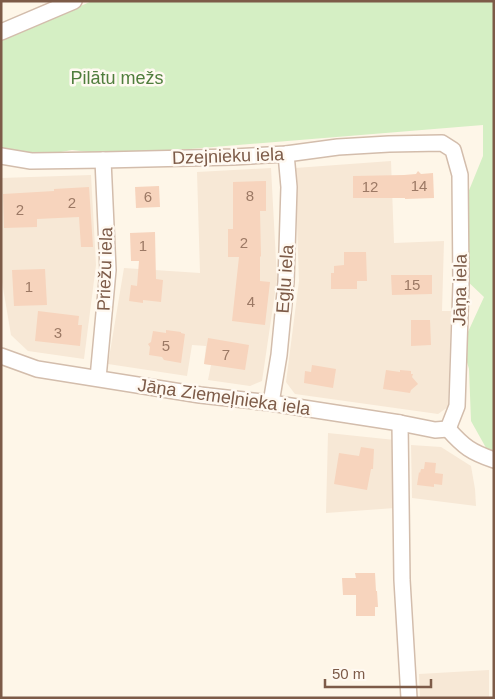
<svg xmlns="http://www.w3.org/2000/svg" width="495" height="699" viewBox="0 0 495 699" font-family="Helvetica,sans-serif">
	<rect width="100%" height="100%" fill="#fef6e8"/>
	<g fill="#f7e8d6">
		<polygon points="391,161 394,243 444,241 442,311 451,311 448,407 438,414 295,394 286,382 299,281 295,168"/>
		<polygon points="271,168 277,279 262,381 250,386 208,380 211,365 204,364 206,346 192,345 187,376 108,364 124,268 200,273 197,172"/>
		<polygon points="91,175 96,265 84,359 28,351 11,335 1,276 1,178"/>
		<polygon points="328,433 395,440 395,508 326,513"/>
		<polygon points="411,445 441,447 471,466 475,489 476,506 412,498"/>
		<polygon points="489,670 489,698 420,698 419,674"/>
	</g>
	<polygon fill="#d5efc4" points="92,1 494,1 494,456 490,455 471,421 469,369 462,345 484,297 464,278 461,210 483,156 483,125 116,155 72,150 27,158 1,153 1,41"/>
	<g fill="#f7d4bd">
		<polygon points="418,171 421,174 433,173 434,198 405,199 405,198 353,198 353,176 404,175 416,174"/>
		<polygon points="266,181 266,211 260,211 261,256 260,257 260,281 270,282 265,325 232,321 239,257 228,257 228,229 233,229 233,182"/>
		<polygon points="159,186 160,207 136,208 135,187"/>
		<polygon points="89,187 93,247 81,247 79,217 37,219 37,227 4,228 3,194 54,191 54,189"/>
		<polygon points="155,232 156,279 163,280 161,302 143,300 143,303 129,301 131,285 137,286 139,261 131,261 130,233"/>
		<polygon points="344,252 366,252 367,281 357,281 357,289 331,289 331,273 334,273 334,266 344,265"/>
		<polygon points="45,269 47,305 14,306 12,270"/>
		<polygon points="391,275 432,275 432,294 392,295"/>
		<polygon points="38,311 79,316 78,325 82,325 80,346 35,341"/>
		<polygon points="411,320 430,320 431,345 411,346"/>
		<polygon points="166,330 181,332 181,333 185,334 181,363 164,360 162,357 149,355 150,347 148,344 151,342 153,331 166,333"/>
		<polygon points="208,338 249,345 245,370 204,364"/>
		<polygon points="312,365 336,369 333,388 304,383 305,371 311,372"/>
		<polygon points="386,370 400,372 400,370 411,371 411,374 413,374 412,377 418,384 411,390 410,393 383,389"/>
		<polygon points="361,447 374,449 373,469 371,469 367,490 334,484 339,453 359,456"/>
		<polygon points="425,462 436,463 435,473 443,474 442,485 434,484 434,487 417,485 419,472 420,473 421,469 424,469"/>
		<polygon points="355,573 375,573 376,591 377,591 378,607 375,607 375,616 356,616 356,595 343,595 342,578 356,578"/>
	</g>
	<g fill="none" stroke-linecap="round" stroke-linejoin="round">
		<defs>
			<g id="minor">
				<polyline points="1,32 74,1"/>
				<polyline points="1,156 31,161 103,160 233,157 286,154 338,147 389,144 442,143 453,150 460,175 461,284 457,406 448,429"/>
				<polyline points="1,356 37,369 200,395 271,403 400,423 435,430 448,429"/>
				<polyline points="98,378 108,270 103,160"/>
				<polyline points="271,403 279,355 286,282 289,187 286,154"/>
				<polyline points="400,423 402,580 409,698"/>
				<path d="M448 429C464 447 471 452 494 460"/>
			</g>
		</defs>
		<use href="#minor" stroke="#d3bdac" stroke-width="18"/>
		<use href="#minor" stroke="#fff" stroke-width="15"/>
	</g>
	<g text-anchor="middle" stroke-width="5" stroke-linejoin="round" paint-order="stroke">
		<g font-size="15" fill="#9c7965">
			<text x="419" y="191">14</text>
			<text x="370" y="192">12</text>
			<text x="250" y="201">8</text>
			<text x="148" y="202">6</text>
			<text x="72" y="208">2</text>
			<text x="20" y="215">2</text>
			<text x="244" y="248">2</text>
			<text x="143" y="251">1</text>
			<text x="412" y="290">15</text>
			<text x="29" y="292">1</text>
			<text x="251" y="307">4</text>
			<text x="58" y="338">3</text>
			<text x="166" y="351">5</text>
			<text x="226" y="360">7</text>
		</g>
		<g font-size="18" fill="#4f7d3c" stroke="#fff9f1">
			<text x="117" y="84">Pilātu mežs</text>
		</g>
		<g font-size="18" fill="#7d5b48" stroke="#fff9f1">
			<text transform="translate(228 156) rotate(-2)" y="6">Dzejnieku iela</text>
			<text transform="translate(105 269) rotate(-88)" y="6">Priežu iela</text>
			<text transform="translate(285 279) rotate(-86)" y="6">Egļu iela</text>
			<text transform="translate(460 290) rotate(-89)" y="6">Jāņa iela</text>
			<text transform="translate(224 397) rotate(8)" y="6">Jāņa Ziemeļnieka iela</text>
		</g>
	</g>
	<rect width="495" height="699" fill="none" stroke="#7d5b48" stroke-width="5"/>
	<path d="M325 679v8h106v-8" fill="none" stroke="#7d5b48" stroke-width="2.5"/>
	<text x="332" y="679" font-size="15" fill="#7d5b48" stroke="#fff9f1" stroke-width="4" paint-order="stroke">50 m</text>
</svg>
